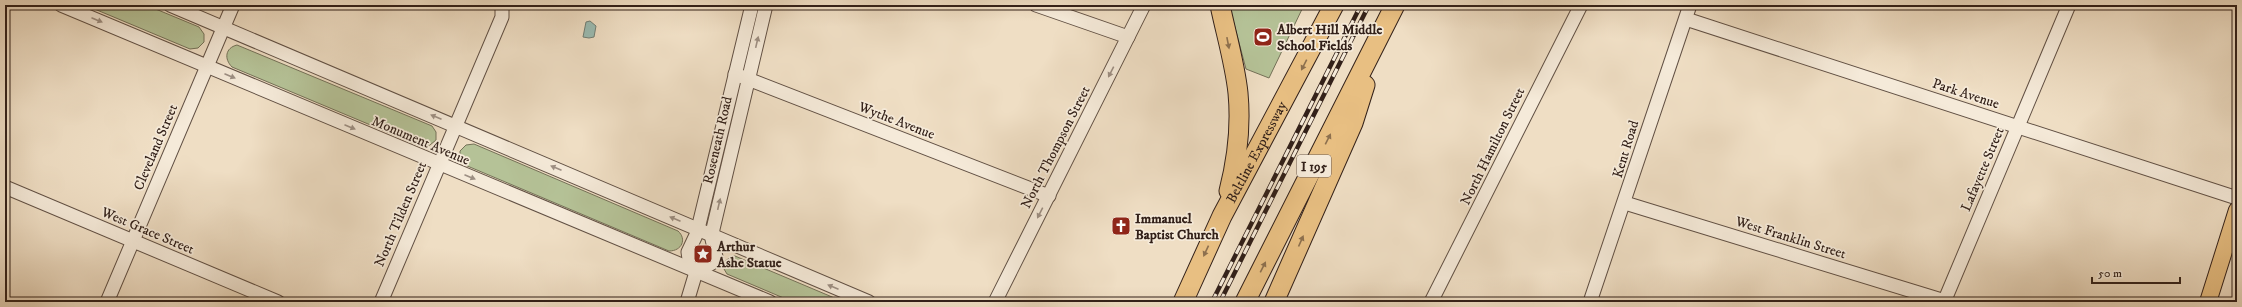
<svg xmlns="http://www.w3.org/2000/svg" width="2242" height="307" viewBox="0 0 2242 307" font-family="'IM FELL DW Pica',serif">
	<rect width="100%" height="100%" fill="#efdec4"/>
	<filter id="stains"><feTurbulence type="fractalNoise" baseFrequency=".005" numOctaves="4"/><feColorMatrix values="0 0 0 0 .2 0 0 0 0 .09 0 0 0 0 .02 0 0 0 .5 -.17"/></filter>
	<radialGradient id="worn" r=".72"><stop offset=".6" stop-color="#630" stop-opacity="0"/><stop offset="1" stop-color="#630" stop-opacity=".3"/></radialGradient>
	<g fill="#b5c297" stroke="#747158">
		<polygon points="85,5 146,5 199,27 204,34 204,42 198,48 190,49"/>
		<polygon points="1229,5 1304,5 1269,78 1246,69"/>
		<path d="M237 45 432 126 436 132V140L430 145 423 147 232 67C224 59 225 48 237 45Z"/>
		<path d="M474 144 678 231C687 239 682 251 669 251L465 165 460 159V151L466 145Z"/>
		<polygon points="732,256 735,256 844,302 793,302 727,274 724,269 724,262"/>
	</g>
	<polygon fill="#9abcb3" stroke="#707e75" points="590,21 596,26 594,37 589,38 583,37 586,22"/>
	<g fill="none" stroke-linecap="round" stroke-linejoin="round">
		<defs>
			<g id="minor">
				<polyline points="61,5 770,302"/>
				<polyline points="170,5 869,302"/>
				<polyline points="1036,5 1128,37"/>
				<polyline points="1686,19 2237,198"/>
				<polyline points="735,74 1049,196"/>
				<polyline points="5,187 278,302"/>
				<polyline points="1625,203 1948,302"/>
				<polyline points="696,272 712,263 716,257 712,239 713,229 766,5"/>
				<polyline points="107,302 233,5"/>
				<polyline points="381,302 502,17 502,5"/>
				<polyline points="687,302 696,272 694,265 689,259 688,252 697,233 752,5"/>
				<polyline points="995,302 1144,5"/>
				<polyline points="1431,302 1581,5"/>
				<polyline points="1590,302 1690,5"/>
				<polyline points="1944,302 2069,5"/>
			</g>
			<polyline id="major" points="2208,302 2237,210"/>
			<g id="highway">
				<path d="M1220 5C1226 34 1235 64 1238 93 1241 125 1237 160 1229 191"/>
				<path id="s1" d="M1183 302 1222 216 1334 5"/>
				<polyline points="1245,302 1395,5"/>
				<polyline points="1274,302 1353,123 1365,85"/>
			</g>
		</defs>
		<use href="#minor" stroke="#615044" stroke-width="15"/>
		<use href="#major" stroke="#322019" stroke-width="18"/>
		<use href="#highway" stroke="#322019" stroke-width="21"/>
		<use href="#minor" stroke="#f5ead9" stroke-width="13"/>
		<use href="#major" stroke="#e8bf82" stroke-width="16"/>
		<use href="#highway" stroke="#e8bf82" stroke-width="19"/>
		<defs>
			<g id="rail">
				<polyline points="1212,302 1361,5"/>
				<polyline points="1220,302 1369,5"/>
			</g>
		</defs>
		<use href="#rail" stroke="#322019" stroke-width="4.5"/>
		<use href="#rail" stroke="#f5ead9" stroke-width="3" stroke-dasharray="9" stroke-linecap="butt"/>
	</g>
	<defs><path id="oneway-solid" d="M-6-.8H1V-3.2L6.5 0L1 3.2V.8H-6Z"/></defs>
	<g fill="#9d8f83">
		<use href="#oneway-solid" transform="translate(97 20) rotate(23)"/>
		<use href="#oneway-solid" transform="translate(757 42) rotate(-77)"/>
		<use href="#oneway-solid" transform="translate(1111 72) rotate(117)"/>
		<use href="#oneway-solid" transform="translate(230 76) rotate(23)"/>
		<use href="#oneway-solid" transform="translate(436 117) rotate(-157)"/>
		<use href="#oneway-solid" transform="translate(350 127) rotate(23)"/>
		<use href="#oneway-solid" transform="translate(556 168) rotate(-157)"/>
		<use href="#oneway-solid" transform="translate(470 177) rotate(23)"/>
		<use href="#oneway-solid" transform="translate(719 204) rotate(-77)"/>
		<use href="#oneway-solid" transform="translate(1040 213) rotate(117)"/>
		<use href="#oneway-solid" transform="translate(675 219) rotate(-157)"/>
		<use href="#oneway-solid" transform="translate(833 287) rotate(-157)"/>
	</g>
	<g fill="#8d704e">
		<use href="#oneway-solid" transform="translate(1228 43) rotate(79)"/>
		<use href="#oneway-solid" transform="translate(1304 65) rotate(117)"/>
		<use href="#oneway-solid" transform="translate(1328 139) rotate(-63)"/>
		<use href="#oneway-solid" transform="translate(1301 241) rotate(-66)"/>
		<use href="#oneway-solid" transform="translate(1206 251) rotate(115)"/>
		<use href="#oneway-solid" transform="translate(1263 267) rotate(-63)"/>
	</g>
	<defs>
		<symbol id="stadium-square" viewBox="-11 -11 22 22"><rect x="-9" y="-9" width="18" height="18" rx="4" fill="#8f2418" stroke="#f5ead9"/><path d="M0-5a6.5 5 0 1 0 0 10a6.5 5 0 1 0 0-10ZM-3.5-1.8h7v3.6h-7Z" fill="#fff"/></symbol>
		<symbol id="church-square" viewBox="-11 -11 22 22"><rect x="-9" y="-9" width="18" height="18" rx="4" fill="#8f2418" stroke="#f5ead9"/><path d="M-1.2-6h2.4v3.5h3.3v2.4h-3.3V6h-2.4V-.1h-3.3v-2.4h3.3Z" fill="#fff"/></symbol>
		<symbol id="sight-square" viewBox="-11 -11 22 22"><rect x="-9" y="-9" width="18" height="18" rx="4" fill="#8f2418" stroke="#f5ead9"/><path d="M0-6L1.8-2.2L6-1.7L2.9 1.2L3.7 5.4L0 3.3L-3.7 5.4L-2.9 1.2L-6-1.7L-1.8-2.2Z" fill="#fff"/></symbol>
	</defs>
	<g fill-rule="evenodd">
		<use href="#stadium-square" x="1252" y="26" width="22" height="22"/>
		<use href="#church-square" x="1110" y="215" width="22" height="22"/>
		<use href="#sight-square" x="692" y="243" width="22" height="22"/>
	</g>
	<g text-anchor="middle" stroke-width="3.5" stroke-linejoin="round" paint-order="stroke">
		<rect fill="#f5ead9" stroke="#6c5d53" stroke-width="1" x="1297" y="155" width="34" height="22" rx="3"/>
		<g font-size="13" font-weight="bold" fill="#322019">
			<text x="1314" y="171">I 195</text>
		</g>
		<g font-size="14" font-weight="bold" fill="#322019" stroke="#f5ead9" text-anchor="start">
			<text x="1277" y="34">Albert Hill Middle<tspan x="1277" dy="16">School Fields</tspan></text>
			<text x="1135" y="223">Immanuel<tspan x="1135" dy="16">Baptist Church</tspan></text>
			<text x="717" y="251">Arthur<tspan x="717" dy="16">Ashe Statue</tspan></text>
		</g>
		<g font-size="14" fill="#322019" stroke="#f5ead9">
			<text transform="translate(1966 93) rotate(18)" y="5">Park Avenue</text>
			<text transform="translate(897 120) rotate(21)" y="5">Wythe Avenue</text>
			<text transform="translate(421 140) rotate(23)" y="5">Monument Avenue</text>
			<text transform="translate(717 140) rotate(-77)" y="5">Roseneath Road</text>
			<text transform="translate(1492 146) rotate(-64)" y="5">North Hamilton Street</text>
			<text transform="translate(155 147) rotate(-67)" y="5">Cleveland Street</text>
			<text transform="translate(1055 147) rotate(-63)" y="5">North Thompson Street</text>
			<text transform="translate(1625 149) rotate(-73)" y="5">Kent Road</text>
			<text dy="5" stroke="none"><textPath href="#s1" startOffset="167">Beltline Expressway</textPath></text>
			<text transform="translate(1982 169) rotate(-67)" y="5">Lafayette Street</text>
			<text transform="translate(400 214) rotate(-67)" y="5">North Tilden Street</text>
			<text transform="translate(148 230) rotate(23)" y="5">West Grace Street</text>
			<text transform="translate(1791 237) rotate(17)" y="5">West Franklin Street</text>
		</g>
	</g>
	<rect width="2242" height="307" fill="none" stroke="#efdec4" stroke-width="20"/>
	<rect x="6" y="6" width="2230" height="295" fill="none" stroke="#322019" stroke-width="2"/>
	<rect x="10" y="10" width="2222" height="287" fill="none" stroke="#322019"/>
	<path d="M2092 277v6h88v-6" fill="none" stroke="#322019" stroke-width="2"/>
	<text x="2098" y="277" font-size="12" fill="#322019" stroke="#f5ead9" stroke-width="3" paint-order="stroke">50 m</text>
	<rect width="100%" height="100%" filter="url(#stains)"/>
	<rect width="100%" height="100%" fill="url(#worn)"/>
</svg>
